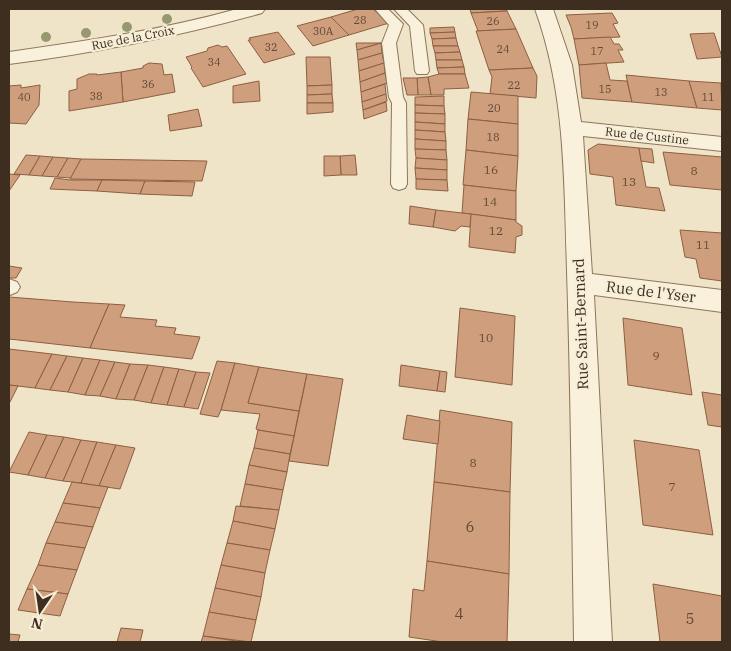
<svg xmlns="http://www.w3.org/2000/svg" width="731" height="651" viewBox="0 0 731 651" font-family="'IBM Plex Serif',serif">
	<rect width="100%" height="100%" fill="#f0e4c8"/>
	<g fill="#cf9f7d" stroke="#8d5f41">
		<polygon points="358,9 373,9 389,23 349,35 331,17"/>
		<polygon points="470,9 507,9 507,11 471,13"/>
		<polygon points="507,11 516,29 478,31 471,13"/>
		<polygon points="612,13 618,23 613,24 620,37 574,39 571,27 566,15"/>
		<polygon points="331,17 349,35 313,46 297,26"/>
		<polygon points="454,27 455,32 430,33 430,28"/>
		<polygon points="516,29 533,68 489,70 476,31"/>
		<polygon points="278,32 295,54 264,63 248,40 251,40 249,38"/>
		<polygon points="455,32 456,38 432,39 430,33"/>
		<polygon points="714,33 722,57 697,59 690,34"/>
		<polygon points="610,37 614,44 619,44 623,50 618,50 624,62 579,65 574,39"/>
		<polygon points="456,38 458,46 433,46 432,39"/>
		<polygon points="356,43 381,43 357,50"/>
		<polygon points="381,43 382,53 358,60 357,50"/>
		<polygon points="218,45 222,47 227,46 246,74 203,87 191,68 192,67 186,57 207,51 208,48"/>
		<polygon points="433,46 458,46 460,52 435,53"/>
		<polygon points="460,52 462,60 436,60 435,53"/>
		<polygon points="382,53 384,63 359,71 358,60"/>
		<polygon points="306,57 330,57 332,85 307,86"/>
		<polygon points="436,60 462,60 464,67 437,68"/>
		<polygon points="149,63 162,64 164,75 172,74 175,92 123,102 121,72 143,68 143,66"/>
		<polygon points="384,63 385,73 360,82 359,71"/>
		<polygon points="606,63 610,80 627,81 632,102 582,98 579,65"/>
		<polygon points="464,67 465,74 439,74 437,68"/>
		<polygon points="533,68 537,76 536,98 490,94 492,77 489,70"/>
		<polygon points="121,72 123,102 69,111 69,91 77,89 77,79 89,74 97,74 97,75"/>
		<polygon points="385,73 387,83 361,92 360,82"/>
		<polygon points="439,74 465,74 469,88 444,89 444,95 431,95 428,77"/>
		<polygon points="626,75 689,81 697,108 632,102"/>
		<polygon points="428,77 431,95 418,95 417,78"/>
		<polygon points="403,78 417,78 418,95 407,95"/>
		<polygon points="259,81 260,101 233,103 233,86"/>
		<polygon points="689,81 721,83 722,110 697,108"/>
		<polygon points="385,84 386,94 362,102 361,92"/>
		<polygon points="21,85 21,88 40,85 39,105 26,124 9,123 9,86"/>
		<polygon points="332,85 332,94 307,95 307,86"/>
		<polygon points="471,92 518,96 518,124 468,119"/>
		<polygon points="332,94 333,103 307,103 307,95"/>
		<polygon points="386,94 387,101 363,110 362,102"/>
		<polygon points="444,96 444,106 415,105 415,97"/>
		<polygon points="386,102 387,111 364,119 363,110"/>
		<polygon points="307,103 333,103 333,112 307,114"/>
		<polygon points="415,105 444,106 445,114 415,113"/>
		<polygon points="198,109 202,126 170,131 168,115"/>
		<polygon points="415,113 445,114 445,124 415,122"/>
		<polygon points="468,119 518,124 518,156 466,150"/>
		<polygon points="415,122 445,124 445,132 415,130"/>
		<polygon points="415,130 445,132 446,141 415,139"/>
		<polygon points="415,139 446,141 446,150 415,149"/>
		<polygon points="598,144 639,148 646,187 659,188 665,211 616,205 613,177 590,174 588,150"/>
		<polygon points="639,148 652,149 654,163 641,161"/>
		<polygon points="415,149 446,150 447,160 416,158"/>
		<polygon points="466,150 518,156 516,191 463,185"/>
		<polygon points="663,152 722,157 722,190 670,185"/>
		<polygon points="26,155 40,156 29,175 14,174"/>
		<polygon points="355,155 357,175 341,175 340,156"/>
		<polygon points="40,156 53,157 42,176 29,175"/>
		<polygon points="324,156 340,156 341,175 324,176"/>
		<polygon points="53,157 68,158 57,177 42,176"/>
		<polygon points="68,158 81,159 71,178 57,177"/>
		<polygon points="416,158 447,160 447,170 415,168"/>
		<polygon points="81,159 207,161 202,181 70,179"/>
		<polygon points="415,168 447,170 447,180 416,179"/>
		<polygon points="9,174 20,175 9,191"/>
		<polygon points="55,178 70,180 102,180 97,191 50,189"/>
		<polygon points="416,179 447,180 448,191 416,189"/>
		<polygon points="102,180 145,181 140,194 97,191"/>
		<polygon points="145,181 195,182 192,196 140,194"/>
		<polygon points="464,185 516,191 516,220 462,213"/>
		<polygon points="410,206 436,210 433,227 409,224"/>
		<polygon points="436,210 471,214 470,227 461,226 455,231 433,227"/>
		<polygon points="471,214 516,220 516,222 522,226 522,235 516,237 515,253 469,247"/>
		<polygon points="680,230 722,233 722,281 700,278 696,259 685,257"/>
		<polygon points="9,266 22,268 16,278 9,278"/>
		<polygon points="9,297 73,302 109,304 90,348 9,339"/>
		<polygon points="109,304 125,305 120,317 157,320 155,326 176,328 174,334 200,337 192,359 90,348"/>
		<polygon points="460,308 515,316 512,385 455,377"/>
		<polygon points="623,318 682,328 692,395 628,385"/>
		<polygon points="9,349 52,354 35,388 9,385"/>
		<polygon points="52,354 67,356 50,390 35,388"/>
		<polygon points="67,356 83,358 68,392 50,390"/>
		<polygon points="83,358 100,360 85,395 68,392"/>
		<polygon points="100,360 115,362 100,396 85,395"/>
		<polygon points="217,361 235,363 221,410 218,417 200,414"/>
		<polygon points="115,362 130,364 116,399 100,396"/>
		<polygon points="235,363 259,367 248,403 299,411 294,436 258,430 256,429 260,414 221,410"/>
		<polygon points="130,364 148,365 134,400 116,399"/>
		<polygon points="148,365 164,367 151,403 134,400"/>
		<polygon points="401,365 440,371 437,391 399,386"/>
		<polygon points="164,367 179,369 167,405 151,403"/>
		<polygon points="259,367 307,374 299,411 248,403"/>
		<polygon points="179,369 196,372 184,407 167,405"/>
		<polygon points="440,371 447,372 445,392 437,391"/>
		<polygon points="196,372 210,373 198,409 184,407"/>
		<polygon points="307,374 343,379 328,466 289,461"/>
		<polygon points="9,385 18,386 10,402 9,402"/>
		<polygon points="702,392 722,395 722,427 708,425"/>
		<polygon points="440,410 512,422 510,492 434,482"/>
		<polygon points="407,415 440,421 438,444 403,439"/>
		<polygon points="258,430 294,436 290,454 254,448"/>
		<polygon points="29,432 47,435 28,475 9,472"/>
		<polygon points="47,435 64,437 45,478 28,475"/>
		<polygon points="64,437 81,440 63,481 45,478"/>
		<polygon points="81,440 97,442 81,483 63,481"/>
		<polygon points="634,440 699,450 713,535 643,525"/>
		<polygon points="97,442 116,445 99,486 81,483"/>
		<polygon points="116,445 135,448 120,489 99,486"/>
		<polygon points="254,448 290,454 287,472 249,465"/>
		<polygon points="249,465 287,472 283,490 245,484"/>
		<polygon points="72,482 108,487 100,508 63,503"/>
		<polygon points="434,482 510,492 509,574 427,561"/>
		<polygon points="245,484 283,490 279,510 240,506"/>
		<polygon points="63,503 100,508 93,527 55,522"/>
		<polygon points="236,506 279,510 275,529 233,521"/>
		<polygon points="233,521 275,529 270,550 227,543"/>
		<polygon points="55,522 93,527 85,548 46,543"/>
		<polygon points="46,543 85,548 77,570 38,565"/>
		<polygon points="227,543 270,550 265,573 221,565"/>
		<polygon points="427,561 509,574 507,642 443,642 409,637 413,589 424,591"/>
		<polygon points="38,565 77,570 68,594 27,589"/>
		<polygon points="221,565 265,573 261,597 215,588"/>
		<polygon points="653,584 722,596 722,642 660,642"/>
		<polygon points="215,588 261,597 256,620 209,612"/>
		<polygon points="27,589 68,594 60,616 18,610"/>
		<polygon points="209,612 256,620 251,642 203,636"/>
		<polygon points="121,628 143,630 140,642 117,642"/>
		<polygon points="9,634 20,635 18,642 9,642"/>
		<polygon points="203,636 243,642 201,642"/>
	</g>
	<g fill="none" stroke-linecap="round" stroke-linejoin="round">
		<defs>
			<g id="service">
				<polygon points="375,9 388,9 403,24 396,43 403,97 406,103 407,184 405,188 399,190 393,188 391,184 392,103 389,97 382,43 389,25"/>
				<polygon points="394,9 407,9 423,25 429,71 427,74 417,74 415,71 410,26"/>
				<polygon points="9,279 17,282 20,287 17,292 10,295"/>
			</g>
			<path id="minor" d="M535 9H553L572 65 581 122 722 137V151L583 136 592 274 722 290V312L594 295 612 642H574C572 518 571 394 567 271 564 182 566 94 535 9Z"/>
			<path id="tertiary" d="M237 9H265L262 13C179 36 95 53 9 64V52C86 41 162 30 237 9Z"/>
		</defs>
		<use href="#service" stroke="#8d765c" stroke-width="2"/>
		<use href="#minor" stroke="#8d765c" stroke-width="2"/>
		<use href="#tertiary" stroke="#8d765c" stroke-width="2"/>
		<use href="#service" fill="#faf1dc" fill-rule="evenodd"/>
		<use href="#minor" fill="#faf1dc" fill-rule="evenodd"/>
		<use href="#tertiary" fill="#faf1dc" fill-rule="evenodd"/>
	</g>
	<g fill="#96986f">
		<circle cx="167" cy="19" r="5"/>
		<circle cx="127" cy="27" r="5"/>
		<circle cx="86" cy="33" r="5"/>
		<circle cx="46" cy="37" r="5"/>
	</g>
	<g text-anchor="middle" stroke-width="4.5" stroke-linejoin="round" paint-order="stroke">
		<g font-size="11" fill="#624a37">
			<text x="360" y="24">28</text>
			<text x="493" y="25">26</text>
			<text x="592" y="29">19</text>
			<text x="323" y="35">30A</text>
			<text x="271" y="51">32</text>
			<text x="503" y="53">24</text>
			<text x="597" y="55">17</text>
			<text x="214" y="66">34</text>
			<text x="148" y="88">36</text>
			<text x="514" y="89">22</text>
			<text x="605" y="93">15</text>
			<text x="661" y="96">13</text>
			<text x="96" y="100">38</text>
			<text x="24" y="101">40</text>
			<text x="708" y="101">11</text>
			<text x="494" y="112">20</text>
			<text x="493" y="141">18</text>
		</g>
		<g font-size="12" fill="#3d2e20" stroke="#f7eed8">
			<text transform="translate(133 38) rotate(-11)" y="4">Rue de la Croix</text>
			<text transform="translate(647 136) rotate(6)" y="4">Rue de Custine</text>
		</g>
		<g font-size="12" fill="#624a37">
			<text x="491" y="174">16</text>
			<text x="694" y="175">8</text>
			<text x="629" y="186">13</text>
			<text x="490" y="206">14</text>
			<text x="496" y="235">12</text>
			<text x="703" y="249">11</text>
			<text x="486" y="342">10</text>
			<text x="656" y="360">9</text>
			<text x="473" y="467">8</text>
			<text x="672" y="491">7</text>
		</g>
		<g font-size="15" fill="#3d2e20" stroke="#f7eed8">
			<text transform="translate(651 292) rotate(7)" y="5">Rue de l'Yser</text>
			<text transform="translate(581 324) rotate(-92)" y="5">Rue Saint-Bernard</text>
		</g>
		<g font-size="15" fill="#624a37">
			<text x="470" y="532">6</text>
			<text x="459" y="619">4</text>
			<text x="690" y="624">5</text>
		</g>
	</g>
	<rect width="731" height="651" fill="none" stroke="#3d2e20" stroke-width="20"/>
	<g transform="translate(40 611) rotate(193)" stroke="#f7eed8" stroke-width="4" paint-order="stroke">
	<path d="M0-4L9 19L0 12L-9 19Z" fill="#3d2e20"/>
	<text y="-8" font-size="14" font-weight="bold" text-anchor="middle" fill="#3d2e20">N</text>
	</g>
</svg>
